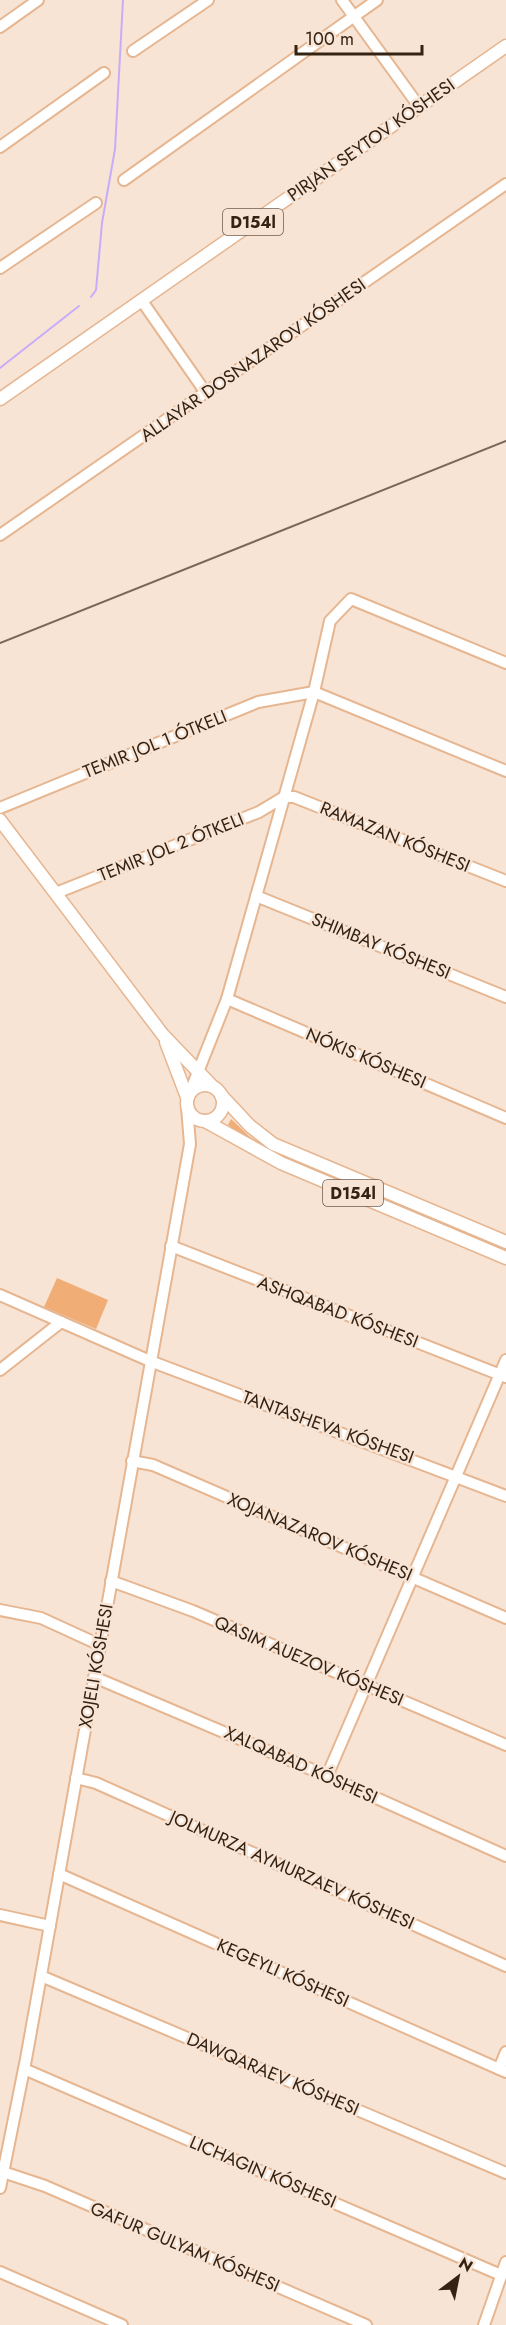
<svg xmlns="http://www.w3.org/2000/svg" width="506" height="2325" viewBox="0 0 506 2325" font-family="Jost,sans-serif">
	<rect width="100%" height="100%" fill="#f8e4d5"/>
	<g fill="#f1ad76">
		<polygon points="231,1119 249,1136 269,1149 506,1249 506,1253 268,1152 228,1125"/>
		<polygon points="57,1278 108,1300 96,1329 44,1307"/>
	</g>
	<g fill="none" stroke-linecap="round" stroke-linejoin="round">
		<g stroke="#c7adf9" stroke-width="2">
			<polyline points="91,297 96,290 102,223 115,149 123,0"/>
			<polyline points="0,368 79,306"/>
		</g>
		<defs>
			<g id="minor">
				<polyline points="342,0 418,105"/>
				<polyline points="0,27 38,0"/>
				<polyline points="133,51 208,0"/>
				<polyline points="0,147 104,73"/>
				<polyline points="124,180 377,0"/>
				<polyline points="0,268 96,203"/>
				<polyline points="142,301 206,393"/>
				<polyline points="0,535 506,184"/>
				<polyline points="0,808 258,702 314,692 506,771"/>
				<polyline points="56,893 259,812 284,797 294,797 506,881"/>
				<polyline points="256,896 506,997"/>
				<polyline points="227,999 506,1118"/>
				<polyline points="190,1092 227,999 314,692 330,621 351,599 506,663"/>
				<polyline points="171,1246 506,1377"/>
				<polyline points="0,1295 150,1361 506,1496"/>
				<polyline points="0,1370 61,1322"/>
				<polyline points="132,1461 153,1465 506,1618"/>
				<polyline points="111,1581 193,1611 506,1745"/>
				<polyline points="0,1610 41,1618 100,1645"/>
				<polyline points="94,1677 327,1776 506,1856"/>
				<polyline points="327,1776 506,1360"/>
				<polyline points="76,1778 96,1783 506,1966"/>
				<polyline points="59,1874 506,2072"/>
				<polyline points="0,1915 50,1926"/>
				<polyline points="41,1976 506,2173"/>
				<polyline points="24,2069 501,2275"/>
				<polyline points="499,2069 506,2052"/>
				<polyline points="3,2172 45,2186 366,2325"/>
				<polyline points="0,2188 26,2059 190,1144 187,1107"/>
				<polyline points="0,2272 122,2325"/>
				<polyline points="484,2325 506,2262"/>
			</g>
			<g id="major">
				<polyline points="0,399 506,46"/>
				<polyline points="0,820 163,1035 212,1086"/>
				<polyline points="166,1042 187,1097"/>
				<circle cx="205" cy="1103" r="18"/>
				<polyline points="221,1095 250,1126 273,1144 506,1242"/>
				<polyline points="205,1121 281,1163 506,1258"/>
			</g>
		</defs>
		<use href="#minor" stroke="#e6b691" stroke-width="14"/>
		<use href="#major" stroke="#e6b691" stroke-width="15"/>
		<use href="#minor" stroke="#fff" stroke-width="10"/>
		<use href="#major" stroke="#fff" stroke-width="12"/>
		<polyline stroke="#7a6758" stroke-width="2" points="0,643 506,441"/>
	</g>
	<g text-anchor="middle" stroke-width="5" stroke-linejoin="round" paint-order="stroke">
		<g fill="#f8e4d5" stroke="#6f5c4d" stroke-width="1.5">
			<rect x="223" y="209" width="60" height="26" rx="4.5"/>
			<rect x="323" y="1180" width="60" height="26" rx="4.5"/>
		</g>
		<g font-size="16" font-weight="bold" fill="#342213">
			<text x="253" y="228">D154l</text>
			<text x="353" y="1199">D154l</text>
		</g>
		<g font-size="18" fill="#342213" stroke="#f8e4d5">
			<text transform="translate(371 140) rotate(-35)" y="6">PIRJAN SEYTOV KÓSHESI</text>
			<text transform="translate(253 360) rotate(-35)" y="6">ALLAYAR DOSNAZAROV KÓSHESI</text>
			<text transform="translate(155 744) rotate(-22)" y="6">TEMIR JOL 1 ÓTKELI</text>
			<text transform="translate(395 837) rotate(22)" y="6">RAMAZAN KÓSHESI</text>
			<text transform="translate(171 847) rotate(-22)" y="6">TEMIR JOL 2 ÓTKELI</text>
			<text transform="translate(381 946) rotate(22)" y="6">SHIMBAY KÓSHESI</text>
			<text transform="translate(366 1058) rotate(23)" y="6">NÓKIS KÓSHESI</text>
			<text transform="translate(338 1312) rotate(21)" y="6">ASHQABAD KÓSHESI</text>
			<text transform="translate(328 1427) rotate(20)" y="6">TANTASHEVA KÓSHESI</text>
			<text transform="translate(320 1537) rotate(23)" y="6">XOJANAZAROV KÓSHESI</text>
			<text transform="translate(309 1661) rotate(23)" y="6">QASIM AUEZOV KÓSHESI</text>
			<text transform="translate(96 1666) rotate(-80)" y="6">XOJELI KÓSHESI</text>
			<text transform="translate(301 1765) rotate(24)" y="6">XALQABAD KÓSHESI</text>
			<text transform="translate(292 1870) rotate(24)" y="6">JOLMURZA AYMURZAEV KÓSHESI</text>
			<text transform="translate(283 1973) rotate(24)" y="6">KEGEYLI KÓSHESI</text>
			<text transform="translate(273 2074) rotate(23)" y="6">DAWQARAEV KÓSHESI</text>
			<text transform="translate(263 2172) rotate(23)" y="6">LICHAGIN KÓSHESI</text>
			<text transform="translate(185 2247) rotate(23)" y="6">GAFUR GULYAM KÓSHESI</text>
		</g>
	</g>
	<g transform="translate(458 2277) rotate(32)" stroke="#f8e4d5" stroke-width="4.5" paint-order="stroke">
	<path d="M0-4.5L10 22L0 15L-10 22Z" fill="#342213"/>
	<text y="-9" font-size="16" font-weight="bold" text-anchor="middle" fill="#342213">N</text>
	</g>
	<path d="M296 45v9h126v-9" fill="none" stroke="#342213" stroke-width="3"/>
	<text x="305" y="45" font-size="18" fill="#342213" stroke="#f8e4d5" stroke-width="4.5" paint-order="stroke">100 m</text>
</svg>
